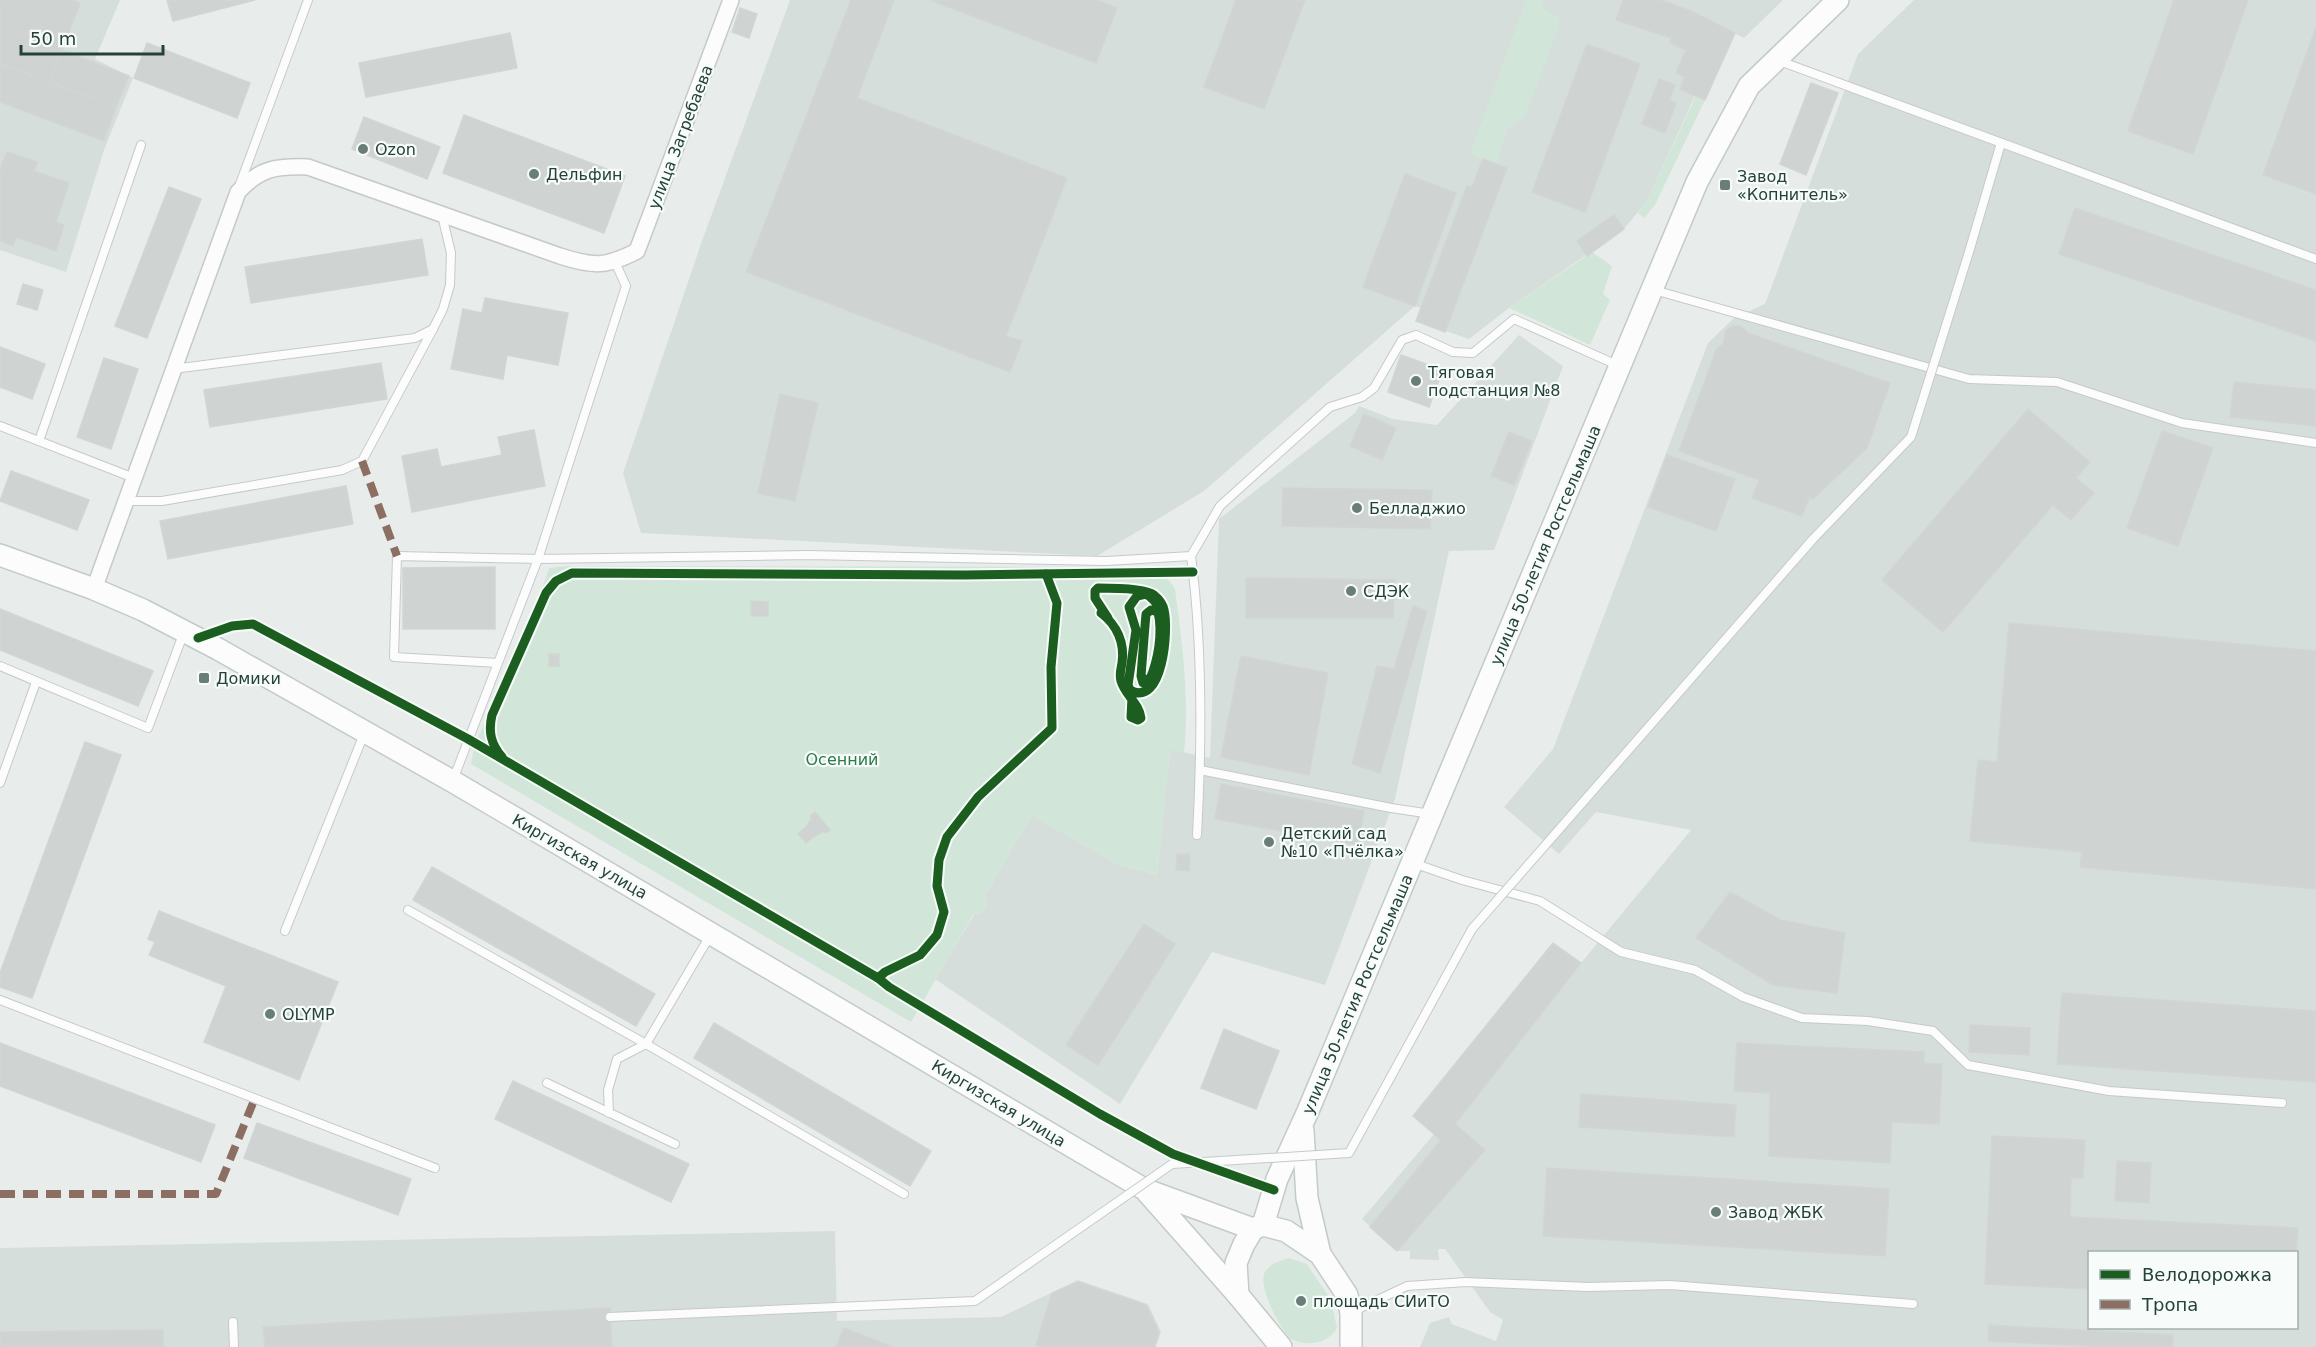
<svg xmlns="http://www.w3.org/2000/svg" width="2316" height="1347" viewBox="0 0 2316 1347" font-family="'DejaVu Sans',sans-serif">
	<rect width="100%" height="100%" fill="#e8edeb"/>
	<g fill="#d6dedb" fill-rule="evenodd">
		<polygon points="0,0 120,0 95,59 133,78 104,150 66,272 0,250"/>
		<polygon points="790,0 1783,0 1744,38 1734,33 1705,100 1695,96 1647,201 1624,229 1509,308 1469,339 1416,321 1421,308 1415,306 1204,491 1097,556 641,533 623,473 702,241"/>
		<path d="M1914 0H2316V1347H1420L1430 1323 1449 1317 1452 1324 1496 1341 1503 1320 1490 1312 1445 1249H1438L1439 1260 1410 1259V1251H1397L1362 1219 1434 1134 1413 1116 1553 943 1581 963 1691 830 1596 812 1559 854 1504 807 1553 749 1708 343 1734 318 1765 304 1858 54ZM2090 1252H2296V1328H2090Z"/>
		<polygon points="1519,335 1563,366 1494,550 1449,551 1395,799 1325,985 1212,952 1120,1104 935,979 974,915 982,913 987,904 985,895 1032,815 1117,864 1157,875 1170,749 1210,758 1219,519 1355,413 1359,406 1393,419 1437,425"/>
		<polygon points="835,1231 837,1321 1001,1317 1078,1280 1148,1304 1161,1332 1156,1347 0,1347 0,1248"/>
	</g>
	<g fill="#d1e6d8">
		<polygon points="1526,0 1543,0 1542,9 1557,16 1560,23 1525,117 1507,129 1496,164 1470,154"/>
		<polygon points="1696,96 1705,100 1655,205 1644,218 1638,213 1647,201"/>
		<polygon points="1592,252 1612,266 1603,294 1610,300 1590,345 1509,308"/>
		<path d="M567 566 1144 567C1159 572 1167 576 1175 589 1182 644 1190 697 1184 753L1170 750 1157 875 1117 864 1032 815 985 895 987 904 982 913 973 915 911 1022 471 764 474 747 539 598 549 568Z"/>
		<path d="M1289 1258 1307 1264 1331 1300 1337 1328C1328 1344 1306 1347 1291 1339 1280 1329 1257 1286 1265 1272 1270 1263 1280 1261 1289 1258Z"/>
	</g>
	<g fill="#cfd4d2" stroke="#d1d6d4" stroke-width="1.5">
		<polygon points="0,0 72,0 80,3 50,82 0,64"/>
		<polygon points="167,0 255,0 173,21"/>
		<polygon points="851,0 894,0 857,98 1067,178 1006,336 1022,341 1010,372 746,272"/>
		<polygon points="930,0 1097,0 1117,8 1096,63"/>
		<polygon points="1236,0 1305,0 1264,109 1204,87"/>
		<polygon points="1623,0 1661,0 1691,11 1735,33 1705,100 1680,89 1685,77 1676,73 1686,50 1670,43 1671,38 1616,20"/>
		<polygon points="2174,0 2248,0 2193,154 2128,131"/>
		<polygon points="740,8 757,14 749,38 732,32"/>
		<polygon points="2316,27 2316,194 2263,175"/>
		<polygon points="510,33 517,68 366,97 359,63"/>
		<polygon points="147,43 250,83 237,118 134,78"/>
		<polygon points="1587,44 1640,64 1585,212 1532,192"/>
		<polygon points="62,50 129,76 116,107 50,82"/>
		<polygon points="0,64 116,107 104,141 0,102"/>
		<polygon points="1659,79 1675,85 1669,100 1676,103 1665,133 1642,124"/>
		<polygon points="1811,83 1838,93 1806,175 1780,164"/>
		<polygon points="464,115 625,176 604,233 443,173"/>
		<polygon points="364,117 440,147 427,179 352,149"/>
		<polygon points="7,152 37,162 34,171 69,183 56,222 64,225 56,251 16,237 13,246 0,241 0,169"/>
		<polygon points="1483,159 1507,168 1445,332 1416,321 1467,186 1472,187"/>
		<polygon points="1405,174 1456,193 1415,306 1363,287"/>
		<polygon points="169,187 201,199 147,338 115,326"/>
		<polygon points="2075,208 2316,290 2316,341 2059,254"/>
		<polygon points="1614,215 1624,229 1587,256 1577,241"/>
		<polygon points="422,239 428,275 251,303 245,267"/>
		<polygon points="23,284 43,290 37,310 17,304"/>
		<polygon points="485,298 568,313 558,365 507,355 503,379 451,369 463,309 482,313"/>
		<polygon points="1733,326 1740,326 1748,333 1890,383 1867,448 1813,499 1809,498 1802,516 1752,498 1759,480 1679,451 1717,348 1723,344 1726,330"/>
		<polygon points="0,347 45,364 32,399 0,387"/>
		<polygon points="1401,355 1443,370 1429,407 1388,392"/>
		<polygon points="104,358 138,369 111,449 77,437"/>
		<polygon points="381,363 387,399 210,427 204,390"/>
		<polygon points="2234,382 2316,390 2316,426 2230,417"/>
		<polygon points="780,394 818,403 795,501 758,493"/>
		<polygon points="2028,409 2090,462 2076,478 2094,493 2071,520 2053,505 1943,632 1882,580"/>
		<polygon points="1364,414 1396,428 1382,460 1350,446"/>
		<polygon points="534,430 545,486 412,512 402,456 437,449 441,467 502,455 498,437"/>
		<polygon points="2162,431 2213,448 2178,546 2127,528"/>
		<polygon points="1509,432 1532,441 1514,485 1491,476"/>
		<polygon points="1667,455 1735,479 1716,531 1648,507"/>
		<polygon points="11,471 89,500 77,530 0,501"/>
		<polygon points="346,486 353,524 168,559 160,521"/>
		<polygon points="1283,488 1432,490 1430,529 1282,526"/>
		<polygon points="495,567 495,629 403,629 403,568"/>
		<polygon points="1246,578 1395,580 1393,618 1246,618"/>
		<polygon points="751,601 768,602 768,616 751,616"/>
		<polygon points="1413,606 1427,611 1380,773 1352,764 1377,666 1394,669"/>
		<polygon points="0,609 153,671 138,706 0,650"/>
		<polygon points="2009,623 2316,651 2316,889 2080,867 2082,852 1970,841 1978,760 1997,762"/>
		<rect x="549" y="654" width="10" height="12"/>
		<polygon points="1241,656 1328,673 1309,775 1221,757"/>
		<polygon points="85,742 121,755 32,998 0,987 0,973"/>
		<polygon points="1221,784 1364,811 1358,845 1215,819"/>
		<polygon points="815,812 830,830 826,833 824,831 813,837 806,843 798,834 806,827 812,818 810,816"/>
		<polygon points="1177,854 1190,854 1189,871 1176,870"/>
		<polygon points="432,867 655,994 636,1026 413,900"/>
		<polygon points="1730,892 1781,920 1845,933 1837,993 1773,985 1696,938"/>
		<polygon points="159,911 338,982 299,1080 204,1042 226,986 149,955 155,942 148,939"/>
		<polygon points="1144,924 1175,944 1098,1065 1066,1045"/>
		<polygon points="1553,943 1581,963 1455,1124 1485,1150 1397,1251 1370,1227 1441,1140 1413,1116"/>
		<polygon points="2062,993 2316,1011 2316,1082 2057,1064"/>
		<polygon points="714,1023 931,1151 910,1186 694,1058"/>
		<polygon points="1970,1025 2030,1028 2029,1055 1969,1052"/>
		<polygon points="1224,1029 1279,1051 1256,1109 1201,1088"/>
		<polygon points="0,1043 215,1125 201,1162 0,1086"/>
		<polygon points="1737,1043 1924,1052 1924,1063 1942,1064 1939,1124 1892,1122 1890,1163 1769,1156 1770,1093 1734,1091"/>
		<polygon points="513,1081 689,1164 671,1202 495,1119"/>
		<polygon points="1581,1094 1736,1105 1734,1137 1579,1127"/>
		<polygon points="257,1123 411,1179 398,1215 244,1158"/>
		<polygon points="1992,1136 2085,1140 2083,1178 2071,1178 2070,1217 2298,1228 2296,1258 2296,1252 2090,1252 2090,1289 1985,1284"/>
		<polygon points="2117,1161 2151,1163 2149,1203 2115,1201"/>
		<polygon points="1547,1168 1889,1189 1885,1256 1543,1236"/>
		<polygon points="1078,1282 1146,1305 1159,1332 1154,1347 1041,1347 1036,1345 1052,1293"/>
		<polygon points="610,1308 612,1347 265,1347 263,1327"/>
		<polygon points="1989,1325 2173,1335 2172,1347 2109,1347 1988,1341"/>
		<polygon points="844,1328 893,1347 836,1347"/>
		<polygon points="163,1330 163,1347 0,1347 0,1332"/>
	</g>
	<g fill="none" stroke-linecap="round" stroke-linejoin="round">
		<defs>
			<g id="service">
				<polyline points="1777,60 2316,259"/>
				<polyline points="240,184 308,0"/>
				<polyline points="1969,252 2001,143"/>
				<polyline points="615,262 626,286 538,559 807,555 1106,561 1191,556 1220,506 1330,407 1362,397 1374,388 1402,340 1416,335 1453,352 1473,353 1514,319 1617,365"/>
				<polyline points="1654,290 1969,379 2057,382 2182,423 2316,443"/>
				<polyline points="173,369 415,338 433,329 443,309 450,285 451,253 442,215"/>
				<polyline points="0,426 134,478"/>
				<polyline points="39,441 141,145"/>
				<polyline points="126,501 162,501 342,470 362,461 433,329"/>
				<path d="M1191 556C1203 647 1202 743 1197 835"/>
				<polyline points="0,666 148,728 184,632"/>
				<polyline points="1200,770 1391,808 1431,814"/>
				<path d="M453 780C481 706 510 633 538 559L397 556 394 657 498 663"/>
				<polyline points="0,783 36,682"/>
				<polyline points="1413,863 1462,880 1540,901 1621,952 1695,970 1743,997 1802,1018 1868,1021 1933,1031 1968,1065 2109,1091 2282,1103"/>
				<polyline points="408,910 646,1044 904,1194"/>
				<polyline points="285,931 364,734"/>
				<polyline points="0,1000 435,1168"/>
				<polyline points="547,1083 675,1144"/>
				<polyline points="609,1113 608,1090 617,1059 646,1044 711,934"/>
				<polyline points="1352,1312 1407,1286 1466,1282 1588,1287 1670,1285 1913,1304"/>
				<polyline points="233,1322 234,1347"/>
			</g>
			<path id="minor" d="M94 589 238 192C260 168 276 166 308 167L560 256C594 267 606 267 637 251L731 0"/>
			<g id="secondary">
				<polyline points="0,555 94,589 143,610 218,649 452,781 1144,1189 1253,1229"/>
				<polyline points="1303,1131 1307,1198 1320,1254"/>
				<polyline points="1147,1192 1238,1295 1281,1347"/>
				<polyline points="1263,1225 1277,1179 1308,1111 1697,182 1749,86 1838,0"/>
				<polyline points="1238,1295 1236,1263 1244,1244 1253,1229 1263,1225 1286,1231 1320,1254 1347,1295 1351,1313 1351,1347"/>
			</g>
		</defs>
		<use href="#service" stroke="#c5cac8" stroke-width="10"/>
		<use href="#minor" stroke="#c5cac8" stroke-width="18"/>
		<use href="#secondary" stroke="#c3cbc8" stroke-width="24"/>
		<use href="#service" stroke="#fcfcfc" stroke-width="8"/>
		<use href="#minor" stroke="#fcfcfc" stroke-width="15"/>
		<use href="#secondary" stroke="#fcfcfc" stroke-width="21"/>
		<defs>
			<polyline id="service-bridge" points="610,1317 975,1301 1172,1164 1349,1153 1472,929 1813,539 1911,437 1969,252"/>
		</defs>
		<use href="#service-bridge" stroke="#c5cac8" stroke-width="10" stroke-linecap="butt"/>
		<use href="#service-bridge" stroke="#fcfcfc" stroke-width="8"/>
		<g stroke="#8d6e63" stroke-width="8" stroke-dasharray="15 8" stroke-linecap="butt">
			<polyline points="362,461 397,556"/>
			<polyline points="0,1194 216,1194 255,1098"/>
		</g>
		<defs>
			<g id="cycleway">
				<path d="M1101 613C1117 625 1125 643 1122 663 1121 669 1119 675 1121 681 1125 695 1139 703 1141 718L1138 720 1131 717 1132 698"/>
				<path d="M1108 618 1095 598V591L1098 588C1110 588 1145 588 1154 595 1159 599 1163 604 1164 610 1169 629 1163 709 1130 690L1128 685 1136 630 1129 607 1137 596 1146 594C1173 609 1162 659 1152 682L1147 684 1143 683 1141 676 1144 638 1146 614 1151 610 1158 612C1163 633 1158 660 1150 679L1146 681 1141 676"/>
				<polyline points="198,638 232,626 253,624 468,739 878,978 889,987 1100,1114 1173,1154 1274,1190"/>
				<path d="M502 757C491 744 488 732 492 715L546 593 556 581 572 573 964 575 1193 572"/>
				<polyline points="878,978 885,972 920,955 937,935 944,912 937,886 939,860 947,837 978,797 1052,728 1051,667 1057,603 1046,574"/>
			</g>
		</defs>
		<use href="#cycleway" stroke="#f7fbf9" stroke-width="13"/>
		<use href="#cycleway" stroke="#1b5e20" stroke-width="9"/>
	</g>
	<g fill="#697e78" stroke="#f7fbf9" stroke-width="2">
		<circle cx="363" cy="149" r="6"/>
		<circle cx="534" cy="174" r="6"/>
		<rect x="1719" y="179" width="12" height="12" rx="3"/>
		<circle cx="1416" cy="381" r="6"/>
		<circle cx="1357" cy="508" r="6"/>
		<circle cx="1351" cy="591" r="6"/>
		<rect x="198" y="672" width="12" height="12" rx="3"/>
		<circle cx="1269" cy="842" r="6"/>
		<circle cx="270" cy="1014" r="6"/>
		<circle cx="1716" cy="1212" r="6"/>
		<circle cx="1301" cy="1301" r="6"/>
	</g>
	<g text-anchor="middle" stroke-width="4.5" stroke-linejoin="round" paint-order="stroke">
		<g font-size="16" fill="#24423a" stroke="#f7fbf9">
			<text transform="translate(680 137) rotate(-69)" y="6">улица Загребаева</text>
			<text transform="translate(1545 545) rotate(-67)" y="6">улица 50-летия Ростсельмаша</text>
			<text transform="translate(580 856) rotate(30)" y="6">Киргизская улица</text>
			<text transform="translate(1357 994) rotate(-67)" y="6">улица 50-летия Ростсельмаша</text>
			<text transform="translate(999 1103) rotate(31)" y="6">Киргизская улица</text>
		</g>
		<g font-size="16" fill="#24423a" stroke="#f7fbf9" text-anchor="start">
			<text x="375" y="155">Ozon</text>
			<text x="546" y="180">Дельфин</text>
			<text x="1737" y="182">Завод<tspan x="1737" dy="18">«Копнитель»</tspan></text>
			<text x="1428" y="378">Тяговая<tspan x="1428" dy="18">подстанция №8</tspan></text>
			<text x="1369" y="514">Белладжио</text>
			<text x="1363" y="597">СДЭК</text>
			<text x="216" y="684">Домики</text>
			<text x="1281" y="839">Детский сад<tspan x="1281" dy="18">№10 «Пчёлка»</tspan></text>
			<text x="282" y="1020">OLYMP</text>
			<text x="1728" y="1218">Завод ЖБК</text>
			<text x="1313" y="1307">площадь СИиТО</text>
		</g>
		<g font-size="16" fill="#2d7a4b" stroke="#f7fbf9">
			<text x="842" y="765">Осенний</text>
		</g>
	</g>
	<rect x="2088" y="1251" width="210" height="78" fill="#f7fbf9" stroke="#a3b1ad" stroke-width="1.5"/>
	<rect x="2100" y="1270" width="30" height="9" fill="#1b5e20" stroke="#a3b1ad" stroke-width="1.5"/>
	<text x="2142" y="1281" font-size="18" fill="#24423a">Велодорожка</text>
	<rect x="2100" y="1300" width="30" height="9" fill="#8d6e63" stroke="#a3b1ad" stroke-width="1.5"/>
	<text x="2142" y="1311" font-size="18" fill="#24423a">Тропа</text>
	<path d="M21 45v9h142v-9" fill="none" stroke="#24423a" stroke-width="3"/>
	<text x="30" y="45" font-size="18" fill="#24423a" stroke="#f7fbf9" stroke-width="4.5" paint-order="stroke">50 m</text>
</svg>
